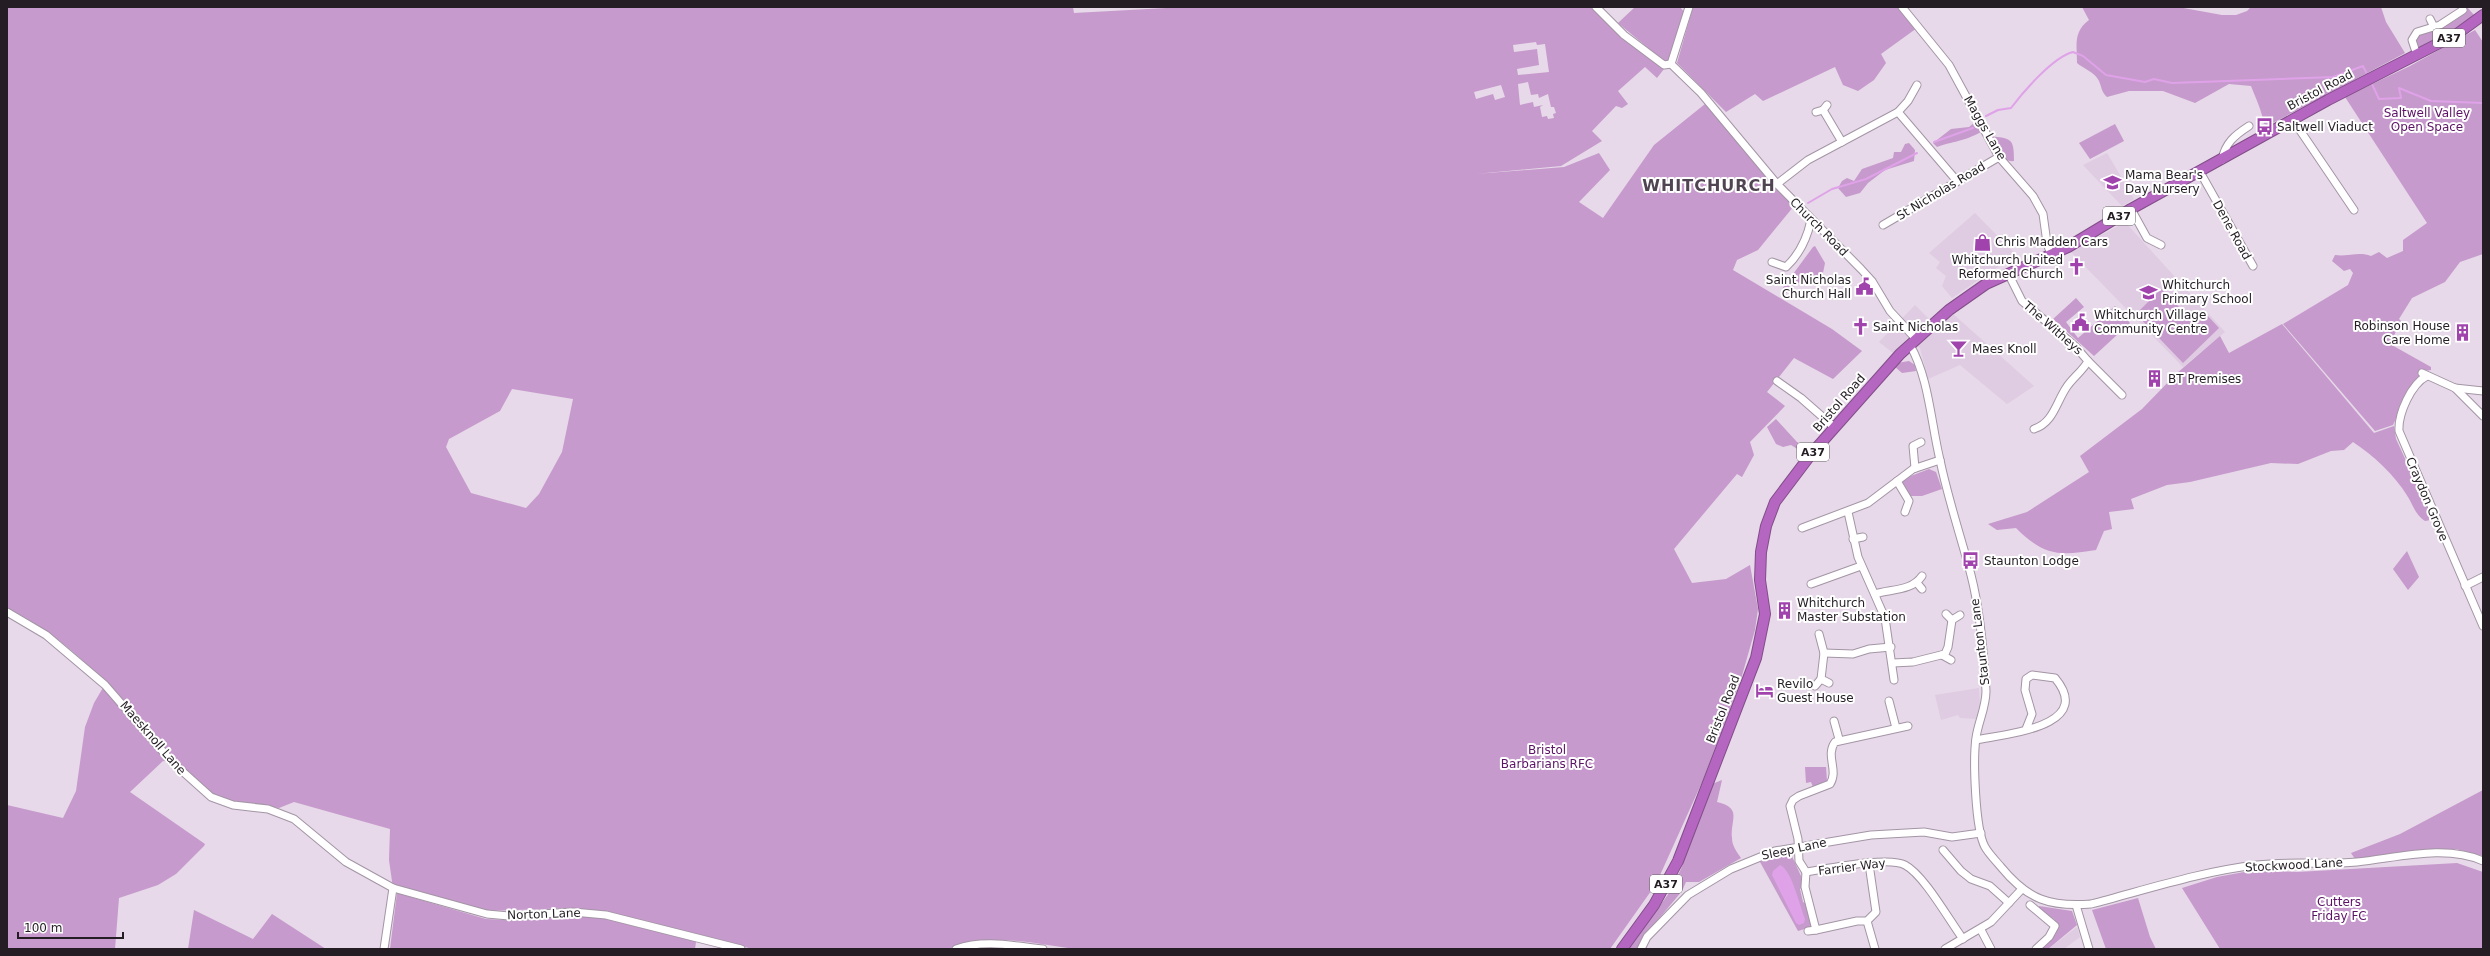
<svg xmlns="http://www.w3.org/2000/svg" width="2490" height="956" viewBox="0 0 2490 956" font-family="'DejaVu Sans',sans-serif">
	<rect width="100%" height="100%" fill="#e7d9e9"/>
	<g fill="#dfcbe2">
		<polygon points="2107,153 2134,199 2122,206 2083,165"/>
		<polygon points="1975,213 2020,259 2004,263 1990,272 1952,298 1942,286 1946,276 1936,268 1940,262 1929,253"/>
		<polygon points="2125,222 2225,332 2183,367 2071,252"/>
		<polygon points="1915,305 1936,326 1952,313 2034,386 2007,404 1960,365 1928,379 1920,348 1908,338 1893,353 1879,342"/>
		<polygon points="1979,688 1980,705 1976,719 1960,718 1958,715 1941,720 1935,695"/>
		<polygon points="2077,927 2080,937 2064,949 2048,949"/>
	</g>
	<g fill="#c69acc" fill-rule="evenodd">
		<path d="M7 7H1073L1074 13 1185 7H1592L1615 31 1664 69 1657 78 1645 67 1618 91 1628 104 1622 108 1616 106 1592 131 1602 141 1561 166 1475 174 1564 167 1599 153 1610 170 1579 202 1603 218 1654 145 1705 104 1794 206 1758 250 1737 260 1733 270 1832 329 1862 351 1833 379 1794 358 1767 392 1785 406 1750 442 1754 455 1742 477 1737 474 1674 549 1692 583 1726 579 1750 565 1758 609 1755 630 1741 679 1703 780 1656 884 1610 949H1075C1029 943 993 932 948 949H753L605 913 573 908 486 911 393 888 389 860 390 829 294 802 279 808 234 803 211 794 172 762 163 761 130 792 205 844 204 846 176 874 158 885 119 898 115 949H7V805L63 818 76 791 85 727 94 703 104 686 152 735C112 686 65 636 7 608ZM1536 42 1537 45 1545 44 1549 72 1518 75 1517 69 1539 65 1537 49 1514 52 1513 45ZM1528 82 1531 95 1538 94 1539 98 1548 94 1551 107H1554L1556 113 1553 114 1554 118 1548 119 1547 116 1542 117 1540 107 1543 105 1534 107 1533 102 1520 105 1518 84ZM1501 85 1505 97 1495 100 1493 94 1476 99 1474 92ZM512 389 573 399 562 452 539 494 526 508 471 493 446 447 449 439 500 411Z"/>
		<polygon points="1635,7 1680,7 1685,13 1671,59 1665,62 1618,23"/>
		<polygon points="1693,7 1899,7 1917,28 1881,54 1886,63 1874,80 1858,91 1843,85 1835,67 1763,101 1755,94 1726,112 1677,63"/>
		<path d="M2082 7H2178L2222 15H2236L2247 11 2251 7H2381L2386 22 2405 53 2269 125 2264 124C2262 111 2256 99 2251 86L2229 84 2195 103 2163 91H2129L2107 97C2101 91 2102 88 2099 81 2095 72 2084 69 2077 63 2077 45 2073 32 2089 20Z"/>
		<path d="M2467 7 2474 15 2453 30 2419 48 2415 44 2417 36C2434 30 2457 25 2467 7Z"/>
		<path d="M2475 30 2483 42V254L2460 262 2445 282 2412 298 2399 319 2401 321 2390 344 2431 367V370L2425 371 2400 410 2393 425 2375 431 2283 324 2348 285 2353 273 2350 269 2344 271 2332 261 2335 255C2348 257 2359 251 2371 256L2379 252 2387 258 2403 251V240L2427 223 2345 97 2410 66Z"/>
		<path d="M1975 122 1981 132C1963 142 1953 141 1937 147L1933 143 1951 129 1969 127Z"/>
		<polygon points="2115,124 2124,141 2090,159 2079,143"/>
		<path d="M1990 136C2011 139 2014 137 2014 161 2002 163 1996 146 1990 136Z"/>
		<polygon points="1909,143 1915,150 1914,161 1885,170 1868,183 1860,193 1846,197 1838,188 1842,181 1847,178 1854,181 1862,169 1893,158 1894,152 1901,152 1905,144"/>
		<polygon points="1815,246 1825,263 1823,273 1815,279 1801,281 1786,293 1782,289 1813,247"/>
		<polygon points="2161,289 2195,323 2205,313 2219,328 2183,363 2136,314"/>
		<polygon points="2076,298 2084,307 2066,322 2078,338 2115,306 2130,323 2094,356 2053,319"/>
		<path d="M2282 324 2374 433 2394 426 2396 439 2430 513 2431 520 2425 521C2415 514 2414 507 2408 497 2394 474 2374 456 2353 442L2344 450 2331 451 2298 464 2271 463 2190 482 2167 485 2131 499 2134 509 2109 512 2112 529 2104 531 2096 550C2059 556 2044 556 2016 528L1997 530 1988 524 2027 512 2089 472 2080 456 2142 409 2176 374 2220 336 2229 353Z"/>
		<polygon points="1909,361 1915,365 1916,371 1902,373 1894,366 1897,363"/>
		<polygon points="1776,419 1797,442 1808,447 1804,455 1800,456 1799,450 1791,445 1783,447 1776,444 1767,427"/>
		<polygon points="1929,469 1936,472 1942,489 1922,496 1910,496 1901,482 1903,479"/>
		<polygon points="2407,551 2419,577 2408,590 2393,569"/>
		<polygon points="1805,767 1826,767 1827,781 1823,785 1813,787 1811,782 1806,783"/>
		<path d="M1722 780 1717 802C1743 808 1730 820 1732 838 1732 846 1737 852 1741 858L1699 882H1686L1682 891 1642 939 1638 949H1629L1669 893 1681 869 1712 784Z"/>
		<polygon points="2483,790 2483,856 2456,849 2438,849 2355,859 2351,853 2400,834"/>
		<polygon points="1782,852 1790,852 1801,876 1803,887 1800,889 1803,902 1807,904 1814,926 1798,931 1760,862"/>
		<polygon points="2457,863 2483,872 2483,949 2220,949 2182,888 2217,877 2255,870 2297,872"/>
		<polygon points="397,893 486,919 509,920 573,914 606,917 693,940 696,942 695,949 390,949"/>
		<polygon points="2138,898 2150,937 2156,949 2106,949 2092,910"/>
		<polygon points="2039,906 2072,911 2077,925 2048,949 2040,949 2055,935 2058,926 2054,919 2039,909"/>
		<polygon points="194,910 253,939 272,914 326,949 188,949"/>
	</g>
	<path fill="#dfa2e8" d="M1780 865C1792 870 1800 907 1805 919L1804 923 1799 925 1796 923 1772 875 1773 871Z"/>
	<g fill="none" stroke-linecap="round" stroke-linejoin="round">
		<g stroke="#dfa2e8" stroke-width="2">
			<polyline points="2371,82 2379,99 2401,98 2399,88 2431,101 2483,103"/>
			<path d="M1986 116 1998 110 2011 108C2023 92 2053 57 2073 52L2083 56 2106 75 2145 82 2154 79 2172 83 2333 77 2363 66 2368 76"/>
			<polyline points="1934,142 1973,128"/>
			<polyline points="1808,203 1832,189 1866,179 1917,153"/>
		</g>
		<defs>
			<g id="minor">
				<polyline points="1596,7 1624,35 1664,65 1671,64"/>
				<polyline points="1902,7 1949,65 1999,157 2033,196 2043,214 2047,243 2051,255"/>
				<polyline points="2430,19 2434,27"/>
				<polyline points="2417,55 2412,40 2417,32 2440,25 2463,10"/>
				<polyline points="1671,64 1701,93 1777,184 1861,269 1872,281 1890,311 1916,339"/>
				<polyline points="1671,64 1689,7"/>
				<polyline points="1823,110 1842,142"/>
				<polyline points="1816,112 1823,110 1827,105"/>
				<polyline points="1898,112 1908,101 1917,85"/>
				<polyline points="2293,120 2354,210"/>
				<path d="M2222 160C2225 143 2235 135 2249 126"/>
				<polyline points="2200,172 2253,266"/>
				<polyline points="1777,184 1808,160 1898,112 1957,181"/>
				<polyline points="2131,209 2147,238 2161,245"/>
				<polyline points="1883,225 1999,157"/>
				<path d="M1772 262 1786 267C1800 254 1807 239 1811 220"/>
				<path d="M2008 273 2022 301 2075 346 2088 361C2083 371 2072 378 2066 388 2056 403 2053 423 2034 429"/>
				<path d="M1910 345C1929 378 1931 423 1940 460 1948 499 1961 537 1971 575 1980 610 1984 655 1986 691 1986 708 1978 722 1976 738 1973 759 1975 829 1985 847 1989 854 1996 861 2001 867 2028 900 2050 907 2091 904 2145 890 2202 871 2257 865 2290 861 2324 865 2357 862 2397 858 2445 844 2483 861"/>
				<polyline points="2088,361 2122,395"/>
				<polyline points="2422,373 2455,388 2483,416"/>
				<path d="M2427 376C2411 384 2398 414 2399 431L2483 626"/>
				<polyline points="1777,381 1801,398 1834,427"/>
				<polyline points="2455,388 2483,391"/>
				<polyline points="1915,468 1913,446 1921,442"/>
				<polyline points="1897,481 1909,501 1905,512"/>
				<polyline points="1848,512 1858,557 1885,618 1894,680"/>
				<polyline points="1802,528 1868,503 1913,469 1940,460"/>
				<polyline points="1853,539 1863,537"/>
				<polyline points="1917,583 1922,589"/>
				<polyline points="1811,584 1861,566"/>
				<polyline points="2465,586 2483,577"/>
				<path d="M1875 594C1891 589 1912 591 1922 576"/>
				<polyline points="7,612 46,635 105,685 172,762 211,797 233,805 268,809 294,819 346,862 393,888 487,914 509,916 573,912 606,915 741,949"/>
				<polyline points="1946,614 1952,620"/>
				<polyline points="1819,634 1824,653 1821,679"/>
				<polyline points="1824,653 1853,654 1869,649 1891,647"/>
				<polyline points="1942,655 1951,660"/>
				<polyline points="1893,663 1913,662 1945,654 1948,647 1952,620 1960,615"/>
				<polyline points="1815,686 1821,679 1829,683"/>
				<polyline points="1889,701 1896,728"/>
				<polyline points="1834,721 1839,739"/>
				<path d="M1908 726 1835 742C1825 756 1839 770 1830 784L1799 796 1793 800 1790 806 1798 839 1799 861 1806 872C1827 869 1888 856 1905 865 1924 875 1949 920 1963 939"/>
				<path d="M1976 740C2004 734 2096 727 2055 678L2032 675 2026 679 2025 690 2032 714 2026 729"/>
				<polyline points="1943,850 1961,871 1971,879 1990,886 2009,903"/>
				<polyline points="1806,872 1805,887 1816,930 1857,921 1867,921 1876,912 1869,864"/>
				<polyline points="2030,905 2055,926 2049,937 2036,949"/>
				<polyline points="2076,905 2089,949"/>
				<polyline points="1867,921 1875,949"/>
				<polyline points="1981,930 1991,949"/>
				<polyline points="1808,931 1816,930"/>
				<polyline points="384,949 393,888"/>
				<path d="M956 949C985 939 1014 946 1043 949"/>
				<polyline points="1641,949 1647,937 1688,895 1731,869 1775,851 1871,835 1924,832 1952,837 1981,833"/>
				<polyline points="1945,949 1991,922 2021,890"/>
			</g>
			<polyline id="highway" points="1622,949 1654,905 1678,861 1756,658 1765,614 1760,580 1761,552 1766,526 1775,502 1812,453 1900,354 1949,310 1986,284 2068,247 2131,209 2328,100 2457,34 2483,15"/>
		</defs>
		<use href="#minor" stroke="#a395a5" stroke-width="9"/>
		<use href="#highway" stroke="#824d89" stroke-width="12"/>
		<use href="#minor" stroke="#fff" stroke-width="7"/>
		<use href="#highway" stroke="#b566c0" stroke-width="10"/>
	</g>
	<defs>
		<symbol id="bus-bare" viewBox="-9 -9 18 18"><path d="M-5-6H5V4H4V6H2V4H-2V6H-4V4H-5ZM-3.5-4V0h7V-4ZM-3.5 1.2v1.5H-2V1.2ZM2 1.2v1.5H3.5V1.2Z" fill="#a043ad" stroke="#fff" stroke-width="2.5" paint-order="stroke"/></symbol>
		<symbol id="school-bare" viewBox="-9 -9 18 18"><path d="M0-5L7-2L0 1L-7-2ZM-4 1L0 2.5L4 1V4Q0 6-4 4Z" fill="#a043ad" stroke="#fff" stroke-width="2.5" paint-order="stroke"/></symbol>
		<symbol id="shop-bare" viewBox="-9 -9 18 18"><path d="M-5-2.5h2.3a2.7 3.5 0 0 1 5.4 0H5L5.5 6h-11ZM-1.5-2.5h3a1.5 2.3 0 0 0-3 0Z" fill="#a043ad" stroke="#fff" stroke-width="2.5" paint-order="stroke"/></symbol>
		<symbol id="church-bare" viewBox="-9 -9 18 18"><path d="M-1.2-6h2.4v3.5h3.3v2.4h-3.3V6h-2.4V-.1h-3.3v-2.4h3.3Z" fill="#a043ad" stroke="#fff" stroke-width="2.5" paint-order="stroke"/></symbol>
		<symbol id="civic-bare" viewBox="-9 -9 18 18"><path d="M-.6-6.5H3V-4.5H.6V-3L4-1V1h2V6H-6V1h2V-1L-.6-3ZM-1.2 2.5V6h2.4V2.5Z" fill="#a043ad" stroke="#fff" stroke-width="2.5" paint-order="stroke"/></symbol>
		<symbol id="building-bare" viewBox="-9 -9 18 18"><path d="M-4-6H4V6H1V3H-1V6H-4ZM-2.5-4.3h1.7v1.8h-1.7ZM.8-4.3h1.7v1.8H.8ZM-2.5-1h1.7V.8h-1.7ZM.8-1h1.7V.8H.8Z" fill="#a043ad" stroke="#fff" stroke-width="2.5" paint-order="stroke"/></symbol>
		<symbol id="bar-bare" viewBox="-9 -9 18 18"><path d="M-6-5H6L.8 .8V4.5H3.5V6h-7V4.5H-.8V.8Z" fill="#a043ad" stroke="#fff" stroke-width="2.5" paint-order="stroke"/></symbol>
		<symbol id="hotel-bare" viewBox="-9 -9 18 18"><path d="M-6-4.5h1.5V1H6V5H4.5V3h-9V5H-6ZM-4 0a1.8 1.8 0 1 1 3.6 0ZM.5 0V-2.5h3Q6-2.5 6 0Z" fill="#a043ad" stroke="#fff" stroke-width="2.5" paint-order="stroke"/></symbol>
	</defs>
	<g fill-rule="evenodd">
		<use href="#bus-bare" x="2252" y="114" width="25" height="25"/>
		<use href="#school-bare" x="2100" y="170" width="25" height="25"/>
		<use href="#shop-bare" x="1970" y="230" width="25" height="25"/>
		<use href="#church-bare" x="2064" y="254" width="25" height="25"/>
		<use href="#civic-bare" x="1852" y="274" width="25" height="25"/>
		<use href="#school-bare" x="2136" y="280" width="25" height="25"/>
		<use href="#civic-bare" x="2068" y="310" width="25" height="25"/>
		<use href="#church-bare" x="1848" y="314" width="25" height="25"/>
		<use href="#building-bare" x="2450" y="320" width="25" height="25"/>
		<use href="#bar-bare" x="1946" y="336" width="25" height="25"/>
		<use href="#building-bare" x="2142" y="366" width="25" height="25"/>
		<use href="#bus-bare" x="1958" y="548" width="25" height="25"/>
		<use href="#building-bare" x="1772" y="598" width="25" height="25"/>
		<use href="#hotel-bare" x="1752" y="678" width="25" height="25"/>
	</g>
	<g text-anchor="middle" stroke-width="4" stroke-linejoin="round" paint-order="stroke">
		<g fill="#fff" stroke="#666266" stroke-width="1">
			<rect x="2433" y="29" width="32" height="18" rx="3"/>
			<rect x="2103" y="207" width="32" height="18" rx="3"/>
			<rect x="1797" y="443" width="32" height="18" rx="3"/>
			<rect x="1650" y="875" width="32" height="18" rx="3"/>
		</g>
		<g font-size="11" font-weight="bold" fill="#241e24">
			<text x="2449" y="42">A37</text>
			<text x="2119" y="220">A37</text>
			<text x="1813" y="456">A37</text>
			<text x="1666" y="888">A37</text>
		</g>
		<g font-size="12" fill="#241e24" stroke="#fff">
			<text transform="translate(2320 90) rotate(-28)" y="4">Bristol Road</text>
			<text transform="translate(1985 128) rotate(60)" y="4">Maggs Lane</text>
			<text transform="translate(1941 191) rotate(-31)" y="4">St Nicholas Road</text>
			<text transform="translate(1819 227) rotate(45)" y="4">Church Road</text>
			<text transform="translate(2232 230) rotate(61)" y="4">Dene Road</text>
			<text transform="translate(2053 328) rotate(41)" y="4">The Witheys</text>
			<text transform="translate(1839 403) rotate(-49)" y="4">Bristol Road</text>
			<text transform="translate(2427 499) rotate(67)" y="4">Craydon Grove</text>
			<text transform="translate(1980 642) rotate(-97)" y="4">Staunton Lane</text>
			<text transform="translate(1723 709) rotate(-69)" y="4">Bristol Road</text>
			<text transform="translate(153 738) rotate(49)" y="4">Maesknoll Lane</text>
			<text transform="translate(1794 849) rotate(-12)" y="4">Sleep Lane</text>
			<text transform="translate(2294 865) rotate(-3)" y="4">Stockwood Lane</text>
			<text transform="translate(1852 867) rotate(-7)" y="4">Farrier Way</text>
			<text transform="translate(544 914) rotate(-2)" y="4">Norton Lane</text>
		</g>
		<g font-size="12" fill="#5c1266" stroke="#fff">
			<text x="2427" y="117">Saltwell Valley<tspan x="2427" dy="14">Open Space</tspan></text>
			<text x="1547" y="754">Bristol<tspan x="1547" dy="14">Barbarians RFC</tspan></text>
			<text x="2339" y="906">Cutters<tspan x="2339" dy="14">Friday FC</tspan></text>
		</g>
		<g font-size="12" fill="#241e24" stroke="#fff" text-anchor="start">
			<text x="2277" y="131">Saltwell Viaduct</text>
			<text x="2125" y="179">Mama Bear's<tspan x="2125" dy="14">Day Nursery</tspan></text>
			<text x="1995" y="246">Chris Madden Cars</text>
			<text x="2063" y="264" text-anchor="end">Whitchurch United<tspan x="2063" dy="14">Reformed Church</tspan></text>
			<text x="1851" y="284" text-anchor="end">Saint Nicholas<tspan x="1851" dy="14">Church Hall</tspan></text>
			<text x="2162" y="289">Whitchurch<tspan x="2162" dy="14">Primary School</tspan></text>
			<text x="2094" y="319">Whitchurch Village<tspan x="2094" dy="14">Community Centre</tspan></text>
			<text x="2450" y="330" text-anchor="end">Robinson House<tspan x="2450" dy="14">Care Home</tspan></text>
			<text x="1873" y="331">Saint Nicholas</text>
			<text x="1972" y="353">Maes Knoll</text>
			<text x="2168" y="383">BT Premises</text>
			<text x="1984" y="565">Staunton Lodge</text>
			<text x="1797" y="607">Whitchurch<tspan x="1797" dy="14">Master Substation</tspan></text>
			<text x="1777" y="688">Revilo<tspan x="1777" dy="14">Guest House</tspan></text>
		</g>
		<g font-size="16" font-weight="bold" letter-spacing="1" fill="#504452" stroke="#fff">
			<text x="1709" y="191">WHITCHURCH</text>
		</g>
	</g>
	<rect width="2490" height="956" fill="none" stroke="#241e24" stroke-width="16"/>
	<path d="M18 932v6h105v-6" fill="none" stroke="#241e24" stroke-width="2"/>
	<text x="24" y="932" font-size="12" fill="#241e24" stroke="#ffffff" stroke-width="3" paint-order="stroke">100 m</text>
</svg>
